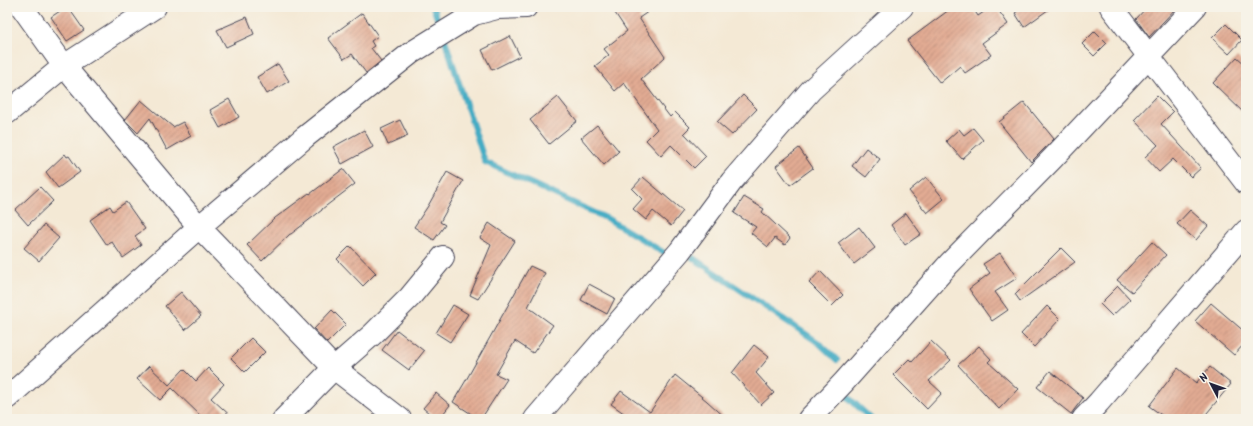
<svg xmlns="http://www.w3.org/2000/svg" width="1253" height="426" viewBox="0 0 1253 426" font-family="Kalam,sans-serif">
	<defs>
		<pattern id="building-hatch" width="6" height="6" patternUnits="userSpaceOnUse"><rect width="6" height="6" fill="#e2ab93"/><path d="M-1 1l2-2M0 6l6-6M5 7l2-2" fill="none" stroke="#b78b79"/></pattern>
	</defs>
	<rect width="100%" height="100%" fill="#f7f3e8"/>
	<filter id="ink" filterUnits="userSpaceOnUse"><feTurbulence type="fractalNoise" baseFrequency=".025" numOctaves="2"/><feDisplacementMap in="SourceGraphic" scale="8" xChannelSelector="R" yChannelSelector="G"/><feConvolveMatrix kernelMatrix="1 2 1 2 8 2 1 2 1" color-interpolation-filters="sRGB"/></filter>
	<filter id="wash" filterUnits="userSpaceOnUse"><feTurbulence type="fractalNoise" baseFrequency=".012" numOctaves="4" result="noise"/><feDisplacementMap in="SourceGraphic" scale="16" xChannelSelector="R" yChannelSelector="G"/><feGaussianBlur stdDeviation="0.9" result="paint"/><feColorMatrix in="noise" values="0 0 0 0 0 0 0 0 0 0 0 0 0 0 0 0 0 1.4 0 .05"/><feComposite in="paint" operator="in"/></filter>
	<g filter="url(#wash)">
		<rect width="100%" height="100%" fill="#f4e9d5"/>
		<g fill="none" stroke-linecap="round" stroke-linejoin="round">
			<g stroke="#45acc4" stroke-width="6">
				<polyline points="433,7 441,29"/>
				<polyline points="444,37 485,162 608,219 663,252"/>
				<polyline points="693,258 819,343 837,360"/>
				<polyline points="848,397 871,419"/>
			</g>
		</g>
		<g id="blocks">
			<g fill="url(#building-hatch)">
				<polygon points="66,7 68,7 84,30 67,41 51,17"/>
				<polygon points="624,7 655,7 639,18 665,57 641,79 670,117 675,112 690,127 684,133 706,156 694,168 671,145 661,156 646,140 657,129 624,83 615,91 595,66 609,55 604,49 627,31 615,13"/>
				<polygon points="953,7 972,7 978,16 991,7 996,7 1008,24 982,43 991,55 965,73 960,66 940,83 907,41"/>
				<polygon points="1023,7 1052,7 1024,27 1015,13"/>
				<polygon points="1147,7 1177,7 1149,37 1136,19"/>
				<polygon points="362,13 378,36 371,41 374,46 371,48 381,61 366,73 352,54 344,59 328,38"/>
				<polygon points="247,17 254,34 226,47 217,30"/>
				<polygon points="1226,24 1242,40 1229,54 1212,38"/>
				<polygon points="1095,31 1107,43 1094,56 1082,44"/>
				<polygon points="510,36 520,56 492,70 482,50"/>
				<polygon points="1237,57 1246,65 1246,115 1213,83"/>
				<polygon points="278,64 289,81 267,94 257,77"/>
				<polygon points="743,95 757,109 732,135 717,122"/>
				<polygon points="1157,96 1173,112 1161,124 1201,168 1191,177 1173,159 1159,172 1145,157 1158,145 1134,120"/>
				<polygon points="558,97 577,121 549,144 530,120"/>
				<polygon points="229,99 239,117 220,128 210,110"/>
				<polygon points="141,100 173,127 183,122 191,136 167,150 150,118 138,133 125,120"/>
				<polygon points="1024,102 1054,139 1031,162 999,122"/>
				<polygon points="400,120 408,136 388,145 381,129"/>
				<polygon points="597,125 619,151 604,165 581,138"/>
				<polygon points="973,128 983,140 962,159 946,141 959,129 964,135"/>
				<polygon points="364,130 373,147 342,164 333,147"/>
				<polygon points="799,148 813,168 790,185 776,166"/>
				<polygon points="866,148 880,159 866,177 852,166"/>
				<polygon points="65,154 67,157 69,156 80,172 58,188 46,172"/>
				<polygon points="343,169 355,184 322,209 322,210 291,234 290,234 262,261 247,245 275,218 309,193 310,194"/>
				<polygon points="447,172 463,181 440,222 445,225 434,240 414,227 428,206"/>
				<polygon points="643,177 683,211 671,226 653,211 646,220 633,209 642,199 632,189"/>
				<polygon points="926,177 944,199 927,213 909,191"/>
				<polygon points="40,187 53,201 28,225 15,210"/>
				<polygon points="744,197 764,209 762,212 790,238 785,245 775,238 768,247 751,233 756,227 734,213"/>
				<polygon points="126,202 145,229 135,236 141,245 123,258 112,242 107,245 90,220 110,206 113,211"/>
				<polygon points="1190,210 1208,226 1196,240 1177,224"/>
				<polygon points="906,213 921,234 905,245 891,225"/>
				<polygon points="489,223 515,241 478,299 470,295 491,245 480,238"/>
				<polygon points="44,225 59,238 39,261 24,248"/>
				<polygon points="859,227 875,248 854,264 838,243"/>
				<polygon points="1152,242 1166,255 1132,292 1117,280"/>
				<polygon points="350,246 376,273 363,286 337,259"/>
				<polygon points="1061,248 1075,262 1020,301 1015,294"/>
				<polygon points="1000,253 1017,278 995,292 1008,310 992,321 969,289 990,273 983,264"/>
				<polygon points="530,266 545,273 528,307 553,325 533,353 515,341 496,374 507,379 481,419 479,419 453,402 465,382"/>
				<polygon points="820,271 843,295 832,306 809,283"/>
				<polygon points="589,284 615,298 607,314 581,300"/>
				<polygon points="1118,286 1130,299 1112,316 1100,304"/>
				<polygon points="181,292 201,316 185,330 165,306"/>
				<polygon points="1211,303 1246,333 1246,342 1234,355 1195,321"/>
				<polygon points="453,305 468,314 450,342 436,333"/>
				<polygon points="1047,306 1060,319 1034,347 1021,334"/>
				<polygon points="332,310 346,324 327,343 314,329"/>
				<polygon points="397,330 424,351 409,370 382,350"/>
				<polygon points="251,338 265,352 245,372 231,358"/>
				<polygon points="931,341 951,360 929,381 942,393 927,409 893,375 909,359 912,362"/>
				<polygon points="754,345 769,357 756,373 774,393 761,405 732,373"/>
				<polygon points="979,346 991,359 988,362 1018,389 999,409 958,365"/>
				<polygon points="149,366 169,385 184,369 196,381 208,368 224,384 211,398 234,419 204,419 172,388 160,400 137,379"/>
				<polygon points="1210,367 1231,384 1202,419 1167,419 1149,406 1178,368 1196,383"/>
				<polygon points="1050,371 1083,398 1071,414 1037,387"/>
				<polygon points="675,375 707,401 727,419 632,419 611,404 621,391 650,412"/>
				<polygon points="436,393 450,405 439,419 436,419 423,408"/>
			</g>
		</g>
	</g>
	<g filter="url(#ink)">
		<use href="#blocks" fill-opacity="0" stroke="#424052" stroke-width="1"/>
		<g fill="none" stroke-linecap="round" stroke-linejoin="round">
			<defs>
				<g id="minor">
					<polyline points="22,7 64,66 199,227 334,368 400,419"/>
					<polyline points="1111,7 1246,183"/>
					<polyline points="7,113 64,66 155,7"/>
					<polyline points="7,398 199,227 305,137 411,53 474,14 497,8 526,7"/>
					<polyline points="284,419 334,368 373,334 410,297 443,257"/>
					<polyline points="535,419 680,251 732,181 811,90 902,7"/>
					<polyline points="809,419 844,382 949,264 1053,158 1195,7"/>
					<polyline points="1083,419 1099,402 1246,231"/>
				</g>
			</defs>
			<use href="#minor" stroke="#424052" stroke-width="24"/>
			<use href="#minor" stroke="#fff" stroke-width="22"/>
		</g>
	</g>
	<rect width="1253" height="426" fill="none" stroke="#f7f3e8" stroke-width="24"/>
	<g transform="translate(1211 384) rotate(311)" stroke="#f7f3e8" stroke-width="3" paint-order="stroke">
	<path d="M0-3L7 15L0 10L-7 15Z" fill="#22223b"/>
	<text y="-6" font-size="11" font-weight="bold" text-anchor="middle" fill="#22223b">N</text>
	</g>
</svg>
